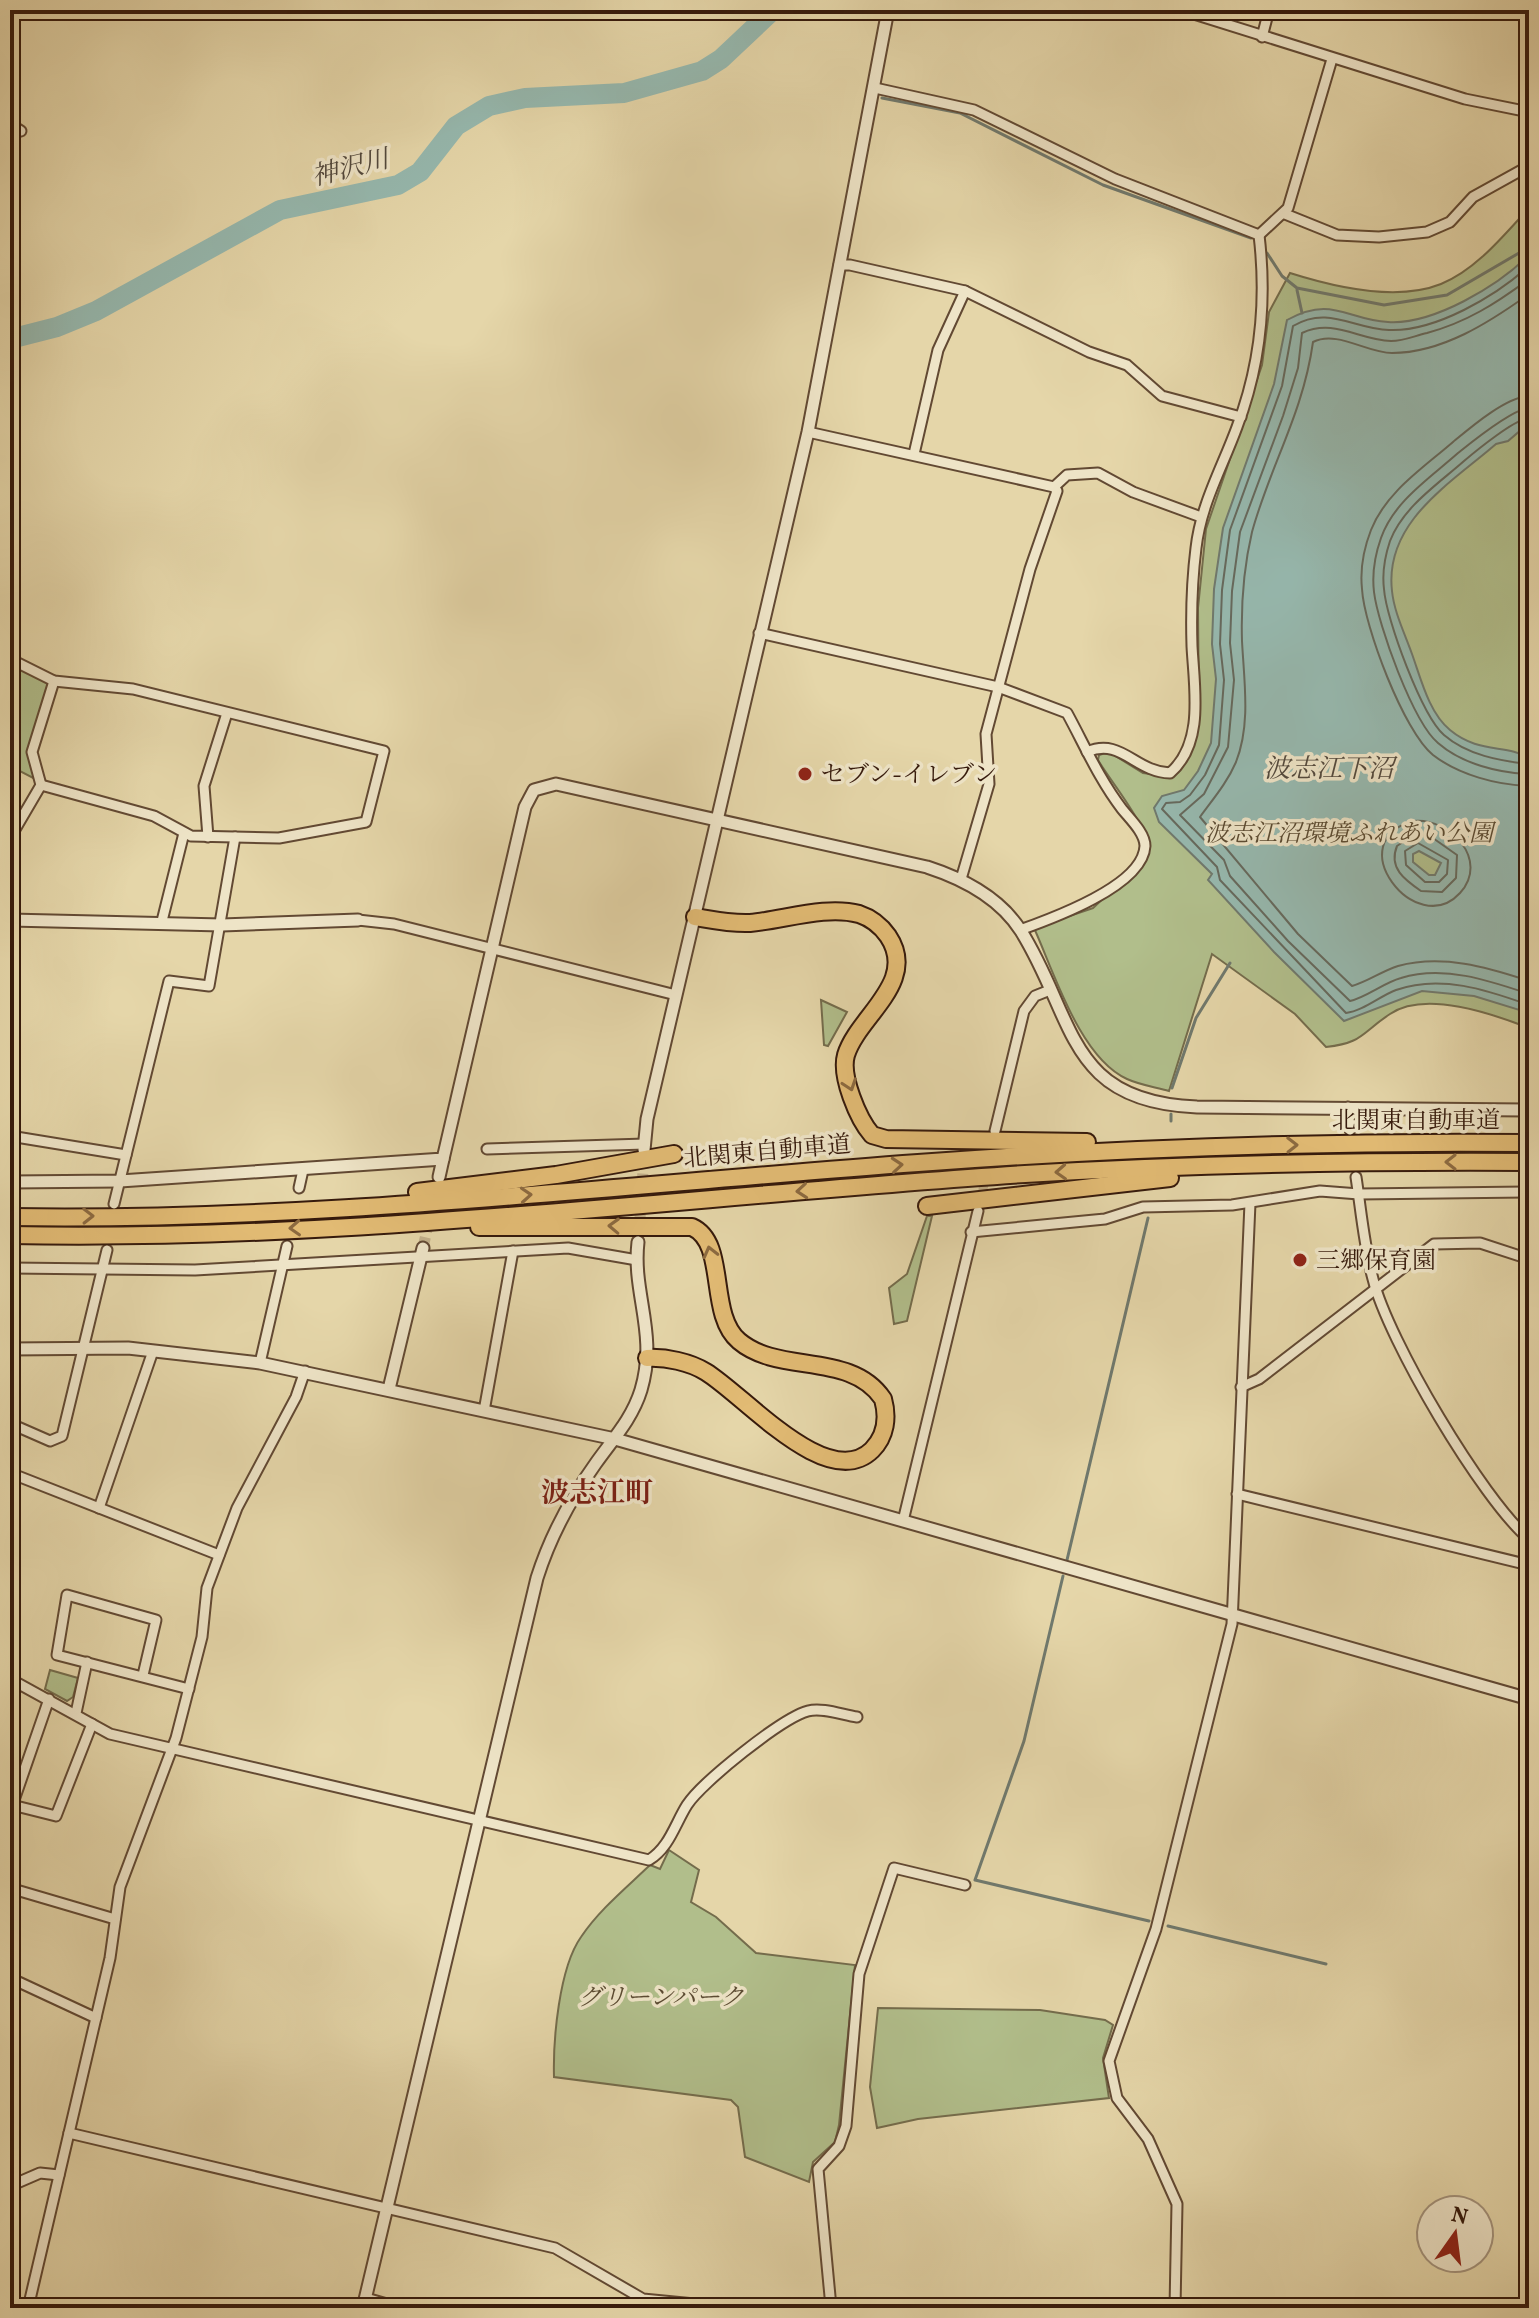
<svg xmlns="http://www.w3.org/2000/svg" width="1539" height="2318" viewBox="0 0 1539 2318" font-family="Vollkorn,'Noto Serif JP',serif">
	<rect width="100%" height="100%" fill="#e5d6a9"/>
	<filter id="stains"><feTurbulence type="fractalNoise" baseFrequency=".0025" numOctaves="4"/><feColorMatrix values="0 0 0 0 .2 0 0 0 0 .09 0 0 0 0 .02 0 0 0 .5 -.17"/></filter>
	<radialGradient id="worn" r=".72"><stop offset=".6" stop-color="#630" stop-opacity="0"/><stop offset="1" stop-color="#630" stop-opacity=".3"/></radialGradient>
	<g fill="#b1be8b" stroke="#746c4c" stroke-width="2">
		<path d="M1529 208V1028C1493 1014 1425 990 1390 1014 1361 1033 1363 1043 1326 1047L1295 1014 1212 954 1169 1091C1155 1087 1140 1085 1127 1079 1080 1058 1054 972 1034 928L1093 908 1148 856C1153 831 1112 784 1098 760L1099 755 1109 752 1143 773 1172 777 1190 753 1199 722 1198 608 1206 529 1262 365 1269 312 1290 273C1334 287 1396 302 1441 284 1476 270 1504 235 1529 208Z"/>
		<polygon points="10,663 50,683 29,754 37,780 10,766"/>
		<polygon points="821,1000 847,1012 828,1046 824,1045"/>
		<polygon points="927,1216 932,1216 907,1321 894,1324 889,1288 907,1274"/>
		<polygon points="50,1670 78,1678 73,1697 67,1701 45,1689"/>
		<path d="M669 1850 699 1870 691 1902 716 1917 756 1953 855 1965 839 2125 835 2142 813 2162 809 2182 745 2157 738 2107 731 2100 554 2077C553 2040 559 1968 581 1937 599 1910 626 1888 650 1865L660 1869Z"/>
		<polygon points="878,2008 1040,2010 1105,2020 1113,2025 1103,2058 1109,2098 918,2119 877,2128 870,2087"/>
	</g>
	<path fill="#96b8ae" stroke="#70796d" stroke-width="2" fill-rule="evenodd" d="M1529 255V423L1508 441 1496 444C1451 483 1384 522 1392 591 1394 612 1405 634 1412 654 1421 679 1429 713 1450 730 1479 754 1506 744 1529 758V1013L1474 996 1422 991 1344 1021 1274 952 1208 880 1212 874 1159 822 1154 808 1162 796 1184 790 1198 771 1211 743 1216 679 1212 644 1214 589 1223 528 1274 384 1287 320C1332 295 1347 320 1388 322 1433 325 1498 286 1529 255ZM1419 851 1441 863 1435 875H1429L1413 862V854Z"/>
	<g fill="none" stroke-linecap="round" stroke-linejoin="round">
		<g stroke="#66695d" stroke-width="2">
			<path d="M1529 266C1496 296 1435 332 1389 330 1354 329 1328 305 1293 326L1282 386 1230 530 1222 590 1220 644 1224 680 1219 745 1205 775 1190 795 1180 802 1166 803 1162 809 1217 867 1220 880 1346 1013C1363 1011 1380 996 1396 990 1440 974 1487 990 1529 1005"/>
			<path d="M1529 279C1495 304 1467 322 1427 333 1414 336 1404 341 1391 341 1359 340 1334 318 1302 333L1298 368 1283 416 1240 532 1232 591 1230 643 1234 680 1228 747 1204 794 1180 815 1224 860 1230 876 1288 941 1350 1001C1367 997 1383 983 1401 978 1443 965 1488 980 1529 994"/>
			<path d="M1529 294C1490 322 1442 353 1392 353 1367 353 1337 330 1313 342 1303 414 1270 466 1252 532 1244 566 1241 607 1242 641 1244 681 1251 724 1236 762 1227 783 1213 799 1200 817L1298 934 1352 986C1367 982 1382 971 1398 966 1442 954 1487 967 1529 981"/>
			<path d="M1529 396C1506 397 1471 427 1453 442 1423 468 1386 492 1371 530 1364 548 1360 570 1362 589 1364 626 1404 732 1433 755 1459 775 1497 785 1529 786"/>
			<path d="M1529 408C1512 409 1473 441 1458 453 1430 478 1394 501 1381 538 1375 555 1372 575 1374 592 1378 625 1413 722 1438 743 1462 764 1499 773 1529 774"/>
			<path d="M1529 418C1515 419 1477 450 1464 461 1438 484 1403 507 1390 541 1385 556 1382 573 1384 589 1386 619 1422 716 1444 735 1467 755 1500 761 1529 764"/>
			<path d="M1414 821C1450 818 1490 860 1460 893 1416 941 1338 840 1414 821Z"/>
			<path d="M1416 833 1430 836 1457 855 1456 878 1442 892 1421 891C1405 880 1388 868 1397 846Z"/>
			<polygon points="1418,843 1448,860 1447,874 1439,882 1425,882 1406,865 1405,851"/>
		</g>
		<g stroke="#70796d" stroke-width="3">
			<polyline points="882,98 960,113 1103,185 1251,238"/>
			<polyline points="1267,253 1282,276 1297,288 1384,305 1447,295 1519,253 1529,244"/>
			<polyline points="1297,290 1302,313"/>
			<polyline points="1172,1088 1196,1018 1230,963"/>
			<polyline points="1171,1121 1171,1114"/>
			<polyline points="1067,1560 1148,1218"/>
			<polyline points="1063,1576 1024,1741 975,1880 1149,1921"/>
			<polyline points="1168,1926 1326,1964"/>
		</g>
		<polyline stroke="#96b8ae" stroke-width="20" points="10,339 57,327 96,311 280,210 398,185 420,172 456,126 489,106 525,98 624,93 702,71 721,59 773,10"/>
		<polyline stroke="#c2b08a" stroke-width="9" stroke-dasharray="9 4.5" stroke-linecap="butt" points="980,1204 990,1155"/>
		<g stroke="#c2b08a" stroke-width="11" stroke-dasharray="11 5.5" stroke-linecap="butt">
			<polyline points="639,1234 644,1155"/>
			<polyline points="423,1248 434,1197"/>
		</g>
		<defs>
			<g id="minor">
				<polyline points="1181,10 1465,99 1529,112"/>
				<polyline points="1262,37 1269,10"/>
				<polyline points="875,88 974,110 1115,179 1259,235"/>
				<polyline points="10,124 21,131"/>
				<polyline points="1285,214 1337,235 1379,237 1427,232 1450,222 1473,197 1529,166"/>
				<polyline points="1259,235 1288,208 1332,59"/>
				<polyline points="839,265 850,265 965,291 1089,352 1127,365 1162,396 1241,417"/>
				<polyline points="808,432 1054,487 1057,491 1030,569 986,734 989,784 961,879"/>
				<polyline points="914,454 938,350 965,291"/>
				<polyline points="1054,487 1067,475 1098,473 1133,492 1201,517"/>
				<path d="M759 633 998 687 1067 713C1085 746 1099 779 1122 809 1130 819 1145 833 1145 846 1143 886 1051 919 1020 930"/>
				<polyline points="10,659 54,681 133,689 384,751 366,822 279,838 191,836 154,816 41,785"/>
				<path d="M1087 752C1121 737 1135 772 1170 773 1205 743 1194 687 1192 646 1191 614 1192 580 1196 548 1201 504 1222 468 1237 427 1261 364 1267 302 1259 235"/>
				<polyline points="208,837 204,786 227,713"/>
				<polyline points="10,838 41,785 32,752 54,681"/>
				<polyline points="358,920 394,924 676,995"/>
				<polyline points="162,921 184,833"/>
				<polyline points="1348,1107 1350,1130"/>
				<polyline points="995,1131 1024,1011 1035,996 1050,990"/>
				<polyline points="10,1136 126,1155"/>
				<polyline points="487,1149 645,1144"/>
				<path d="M1356 1177C1361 1210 1364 1246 1373 1279 1388 1340 1482 1499 1529 1539"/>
				<polyline points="299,1188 303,1170"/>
				<polyline points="114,1204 169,981 209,986 235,837"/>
				<polyline points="971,1232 1105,1219 1143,1207 1232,1205 1320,1191 1359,1194 1529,1192"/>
				<polyline points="10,1268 195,1270 568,1248 637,1260"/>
				<polyline points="260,1363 287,1246"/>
				<polyline points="1241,1387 1259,1379 1434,1244 1480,1243 1529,1259"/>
				<polyline points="484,1411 513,1251"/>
				<polyline points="10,1441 18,1427 50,1441 62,1436 107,1250"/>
				<polyline points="10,1473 219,1555"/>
				<polyline points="1237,1494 1529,1565"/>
				<polyline points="99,1508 153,1351"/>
				<polyline points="903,1521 978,1211"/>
				<polyline points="143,1675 156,1620 67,1595 57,1655 189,1689"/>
				<path d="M10 1679 110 1734 649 1860C669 1848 675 1824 687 1805 702 1782 782 1718 808 1711 822 1707 843 1715 857 1717"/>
				<polyline points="76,1713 87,1662"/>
				<polyline points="12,1805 56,1816 92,1724"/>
				<polyline points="11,1809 49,1699"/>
				<polyline points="10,1900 13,1889 115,1919"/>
				<polyline points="10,1978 96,2018"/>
				<polyline points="69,2133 555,2248 643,2299 705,2305 874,2308"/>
				<polyline points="10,2186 40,2173 59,2175"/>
				<polyline points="366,2298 401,2308"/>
				<polyline points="831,2307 818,2169 839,2146 846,2126 859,1974 894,1868 965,1885"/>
				<polyline points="28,2308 110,1958 120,1887 176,1738 202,1637 207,1588 237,1508 296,1397 305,1371"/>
				<polyline points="1175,2308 1177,2204 1148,2139 1117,2098 1109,2061 1156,1929 1232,1624 1250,1203"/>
			</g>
			<g id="tertiary">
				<polyline points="10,920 222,925 358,920"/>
				<polyline points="644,1150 647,1119 808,432 888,10"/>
				<polyline points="439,1177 443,1159"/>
				<path d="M10 1182 120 1181 443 1159 525 807 534 790 556 784 927 867C964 879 1000 898 1021 931 1076 1019 1066 1102 1197 1107L1529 1110"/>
				<polyline points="10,1349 128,1348 260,1363 615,1439 1529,1699"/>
				<polyline points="389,1389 423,1248"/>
				<path d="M363 2308 537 1578C550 1537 571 1498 596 1463 613 1439 632 1419 641 1390 658 1333 632 1294 638 1242"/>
			</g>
			<g id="motorway">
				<path d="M695 917C713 920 732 924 750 923 784 920 826 905 859 914 871 918 881 926 888 936 919 982 858 1016 846 1055 840 1076 858 1119 872 1135L886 1139 1087 1142"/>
				<polyline points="417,1192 556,1175 674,1154"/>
				<polyline points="927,1206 1170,1178"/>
				<path d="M10 1217C313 1222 616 1185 918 1163 1121 1148 1325 1141 1529 1143"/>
				<path d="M479 1227H692C728 1243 707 1314 739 1341 779 1375 851 1351 883 1399 888 1417 886 1436 872 1450 828 1493 745 1396 706 1372 690 1362 666 1357 647 1358"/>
				<path d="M10 1235C349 1242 687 1196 1025 1174 1192 1164 1361 1161 1529 1162"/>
			</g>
		</defs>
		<use href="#minor" stroke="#624933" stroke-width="13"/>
		<use href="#tertiary" stroke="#624933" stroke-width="15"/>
		<use href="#motorway" stroke="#361a0c" stroke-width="20"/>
		<use href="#minor" stroke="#eee4c7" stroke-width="9"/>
		<use href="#tertiary" stroke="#eee4c7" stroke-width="11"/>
		<use href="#motorway" stroke="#e2bb74" stroke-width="16"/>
	</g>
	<defs><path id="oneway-chevron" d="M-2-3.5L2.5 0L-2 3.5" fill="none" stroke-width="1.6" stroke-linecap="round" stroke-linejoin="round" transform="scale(2)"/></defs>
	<g stroke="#8c6a40">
		<use href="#oneway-chevron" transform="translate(850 1085) rotate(71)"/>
		<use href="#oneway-chevron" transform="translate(1292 1145) rotate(-1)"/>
		<use href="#oneway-chevron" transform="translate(1451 1162) rotate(180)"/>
		<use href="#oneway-chevron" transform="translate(897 1165) rotate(-5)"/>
		<use href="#oneway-chevron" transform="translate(1061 1172) rotate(177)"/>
		<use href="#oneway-chevron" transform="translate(802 1191) rotate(175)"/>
		<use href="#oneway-chevron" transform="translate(526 1195) rotate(-4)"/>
		<use href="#oneway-chevron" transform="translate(88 1216) rotate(-1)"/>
		<use href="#oneway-chevron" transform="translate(614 1226) rotate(-178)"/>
		<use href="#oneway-chevron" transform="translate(295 1228) rotate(177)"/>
		<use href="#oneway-chevron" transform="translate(710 1252) rotate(-104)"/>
	</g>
	<g fill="#8f2418" stroke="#eee4c7" stroke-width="3">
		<circle cx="805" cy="774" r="8"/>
		<circle cx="1300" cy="1260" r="8"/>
	</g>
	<g text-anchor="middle" stroke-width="7" stroke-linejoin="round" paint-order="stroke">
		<g font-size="24" fill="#361a0c" stroke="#eee4c7" text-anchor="start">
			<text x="821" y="782">セブン-イレブン</text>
			<text x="1316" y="1268">三郷保育園</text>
		</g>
		<g font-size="24" font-style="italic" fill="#5b4b32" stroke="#eee4c7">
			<text x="1349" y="841">波志江沼環境ふれあい公園</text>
			<text x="661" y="2005">グリーンパーク</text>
		</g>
		<g font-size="24" fill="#361a0c" stroke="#eee4c7">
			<text x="1416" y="1128">北関東自動車道</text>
			<text transform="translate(767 1151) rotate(-5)" y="8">北関東自動車道</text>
		</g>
		<g font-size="26" font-style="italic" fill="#53493d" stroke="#eee4c7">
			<text transform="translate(350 167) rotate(-14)" y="9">神沢川</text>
			<text x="1329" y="777">波志江下沼</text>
		</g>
		<g font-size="28" font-weight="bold" fill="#7a1f14" stroke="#eee4c7">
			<text x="597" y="1502">波志江町</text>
		</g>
	</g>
	<rect width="1539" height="2318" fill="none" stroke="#e5d6a9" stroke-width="40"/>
	<rect x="12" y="12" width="1515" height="2294" fill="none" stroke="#361a0c" stroke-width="4"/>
	<rect x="20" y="20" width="1499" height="2278" fill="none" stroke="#361a0c" stroke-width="2"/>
	<g transform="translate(1455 2234) rotate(14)"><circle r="38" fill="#eee4c7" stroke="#a4937c" stroke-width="2"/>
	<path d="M0-6L14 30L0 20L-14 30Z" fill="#8f2418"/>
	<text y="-12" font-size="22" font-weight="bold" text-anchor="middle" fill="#361a0c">N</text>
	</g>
	<rect width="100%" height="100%" filter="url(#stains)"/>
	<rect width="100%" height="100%" fill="url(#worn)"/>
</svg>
